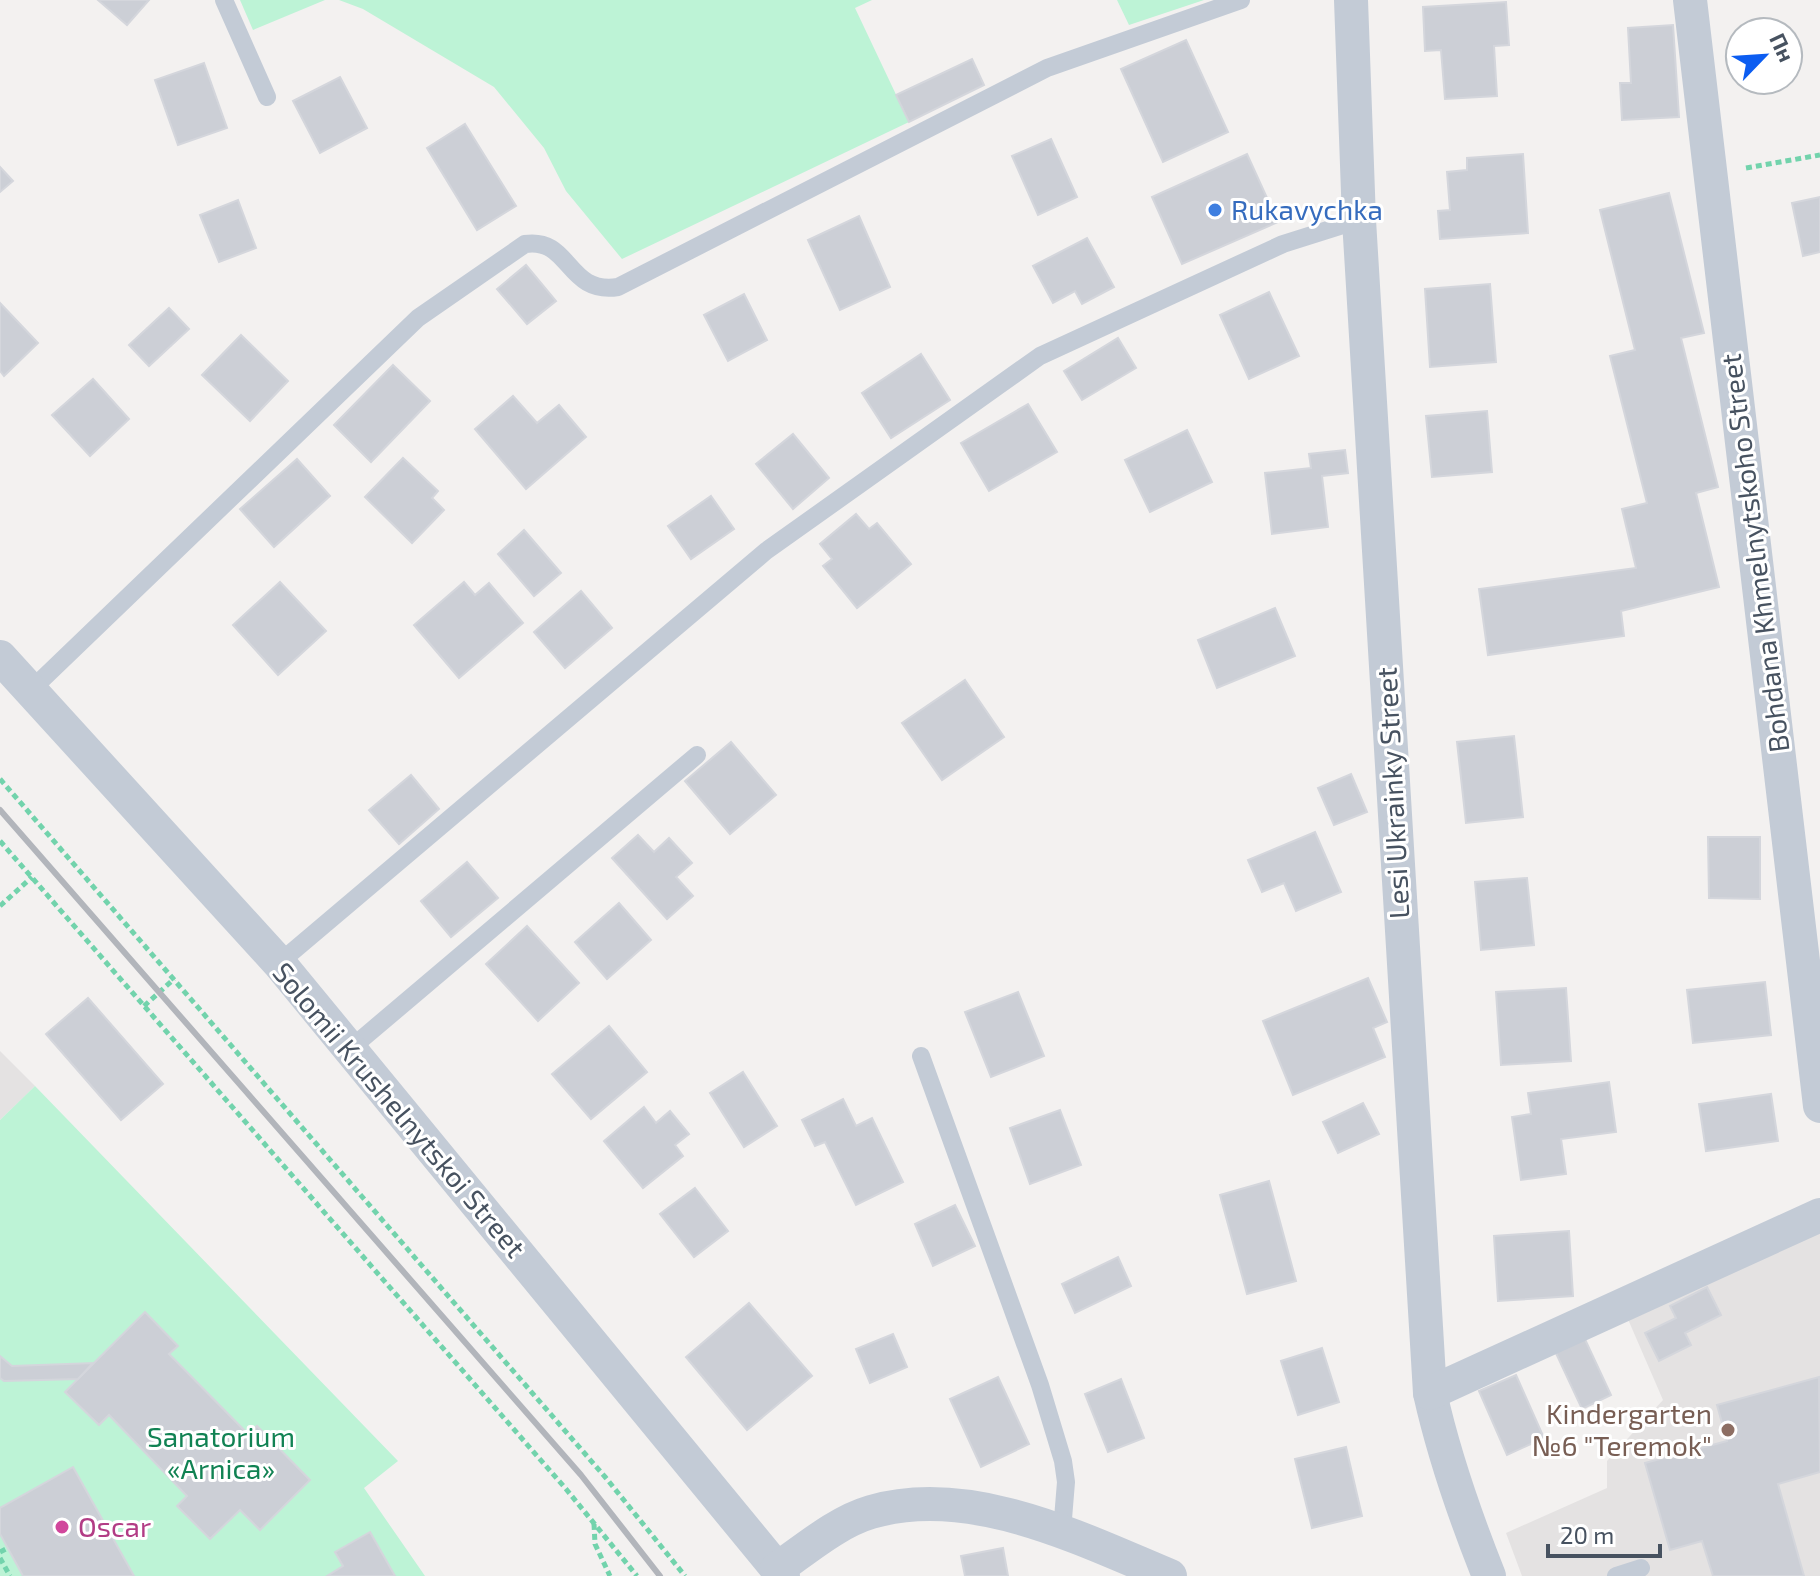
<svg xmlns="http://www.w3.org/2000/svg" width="1820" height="1576" viewBox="0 0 1820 1576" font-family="'Exo 2',sans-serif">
	<rect width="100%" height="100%" fill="#f3f1f0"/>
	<g fill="#e4e2e2">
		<polygon points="0,1051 35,1086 0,1120"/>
		<polygon points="1820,1231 1820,1576 1522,1576 1506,1533 1607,1488 1607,1461 1663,1400 1627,1317"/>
	</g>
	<g fill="#bdf3d6">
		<polygon points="240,0 325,0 253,30"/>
		<polygon points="339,0 872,0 855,8 909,122 622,259 566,191 544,148 494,87 363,9"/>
		<polygon points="1117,0 1204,0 1129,25"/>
		<polygon points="35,1086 398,1461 364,1488 425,1576 0,1576 0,1120"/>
	</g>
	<g fill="#cccfd6" stroke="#d4d6dc" stroke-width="2">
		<polygon points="98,0 149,0 127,25"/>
		<polygon points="1506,2 1509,45 1494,46 1497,96 1445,99 1441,50 1425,51 1423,7"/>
		<polygon points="1673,25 1679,117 1622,120 1620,83 1631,83 1628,28"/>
		<polygon points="1186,40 1228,132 1163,162 1121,69"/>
		<polygon points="972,59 984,85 909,122 896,95"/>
		<polygon points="204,63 227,128 178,145 155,80"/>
		<polygon points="340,77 367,128 320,153 293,101"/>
		<polygon points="465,124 516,206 477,230 427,148"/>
		<polygon points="1051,139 1077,197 1038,215 1012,156"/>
		<polygon points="1247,154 1278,222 1182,264 1152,197"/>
		<polygon points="1523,154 1528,233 1440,239 1438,211 1450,210 1447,172 1467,170 1467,158"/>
		<polygon points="0,167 13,181 0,192"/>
		<polygon points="1669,193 1704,333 1681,338 1718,487 1696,493 1719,587 1621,611 1624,636 1488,655 1479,589 1636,568 1622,509 1647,503 1610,356 1635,350 1600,210"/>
		<polygon points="1820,197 1820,252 1803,256 1792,203"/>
		<polygon points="238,200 256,248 219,262 200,215"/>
		<polygon points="859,216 890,287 840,310 808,240"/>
		<polygon points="1087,238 1114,287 1082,304 1075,291 1053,303 1033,266"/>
		<polygon points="526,265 556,301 527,324 497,289"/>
		<polygon points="1490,284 1496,362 1430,367 1425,289"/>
		<polygon points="1269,292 1299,356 1249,379 1220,315"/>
		<polygon points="744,294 767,340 728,361 704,315"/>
		<polygon points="0,303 38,343 4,376 0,371"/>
		<polygon points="169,308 189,329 149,366 129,345"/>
		<polygon points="241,335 288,381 250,421 202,375"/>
		<polygon points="1118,338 1136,368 1082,400 1064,371"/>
		<polygon points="921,354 950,400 891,438 862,393"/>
		<polygon points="393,365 430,401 371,462 334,425"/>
		<polygon points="93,379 129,419 90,456 52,415"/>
		<polygon points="513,396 537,423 559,405 586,437 526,489 475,429"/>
		<polygon points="1028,404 1057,452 989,491 961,443"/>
		<polygon points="1487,411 1492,472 1432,477 1426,416"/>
		<polygon points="1187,430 1212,482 1150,512 1125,460"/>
		<polygon points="793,434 829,478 793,509 756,464"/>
		<polygon points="1345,450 1348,473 1322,476 1328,527 1272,534 1265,473 1311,468 1309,454"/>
		<polygon points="403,458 438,491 432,498 444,510 412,543 365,497"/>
		<polygon points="297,459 330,496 274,547 240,509"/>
		<polygon points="711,496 734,529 691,559 668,526"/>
		<polygon points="856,514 869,529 877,523 911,564 857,608 823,566 832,559 820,544"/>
		<polygon points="524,530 561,573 534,596 498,554"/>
		<polygon points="280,582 326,631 278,675 233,625"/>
		<polygon points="464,582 475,595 489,583 523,623 459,678 414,625"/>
		<polygon points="581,591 612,628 565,668 534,632"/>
		<polygon points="1275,608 1295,656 1217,688 1198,640"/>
		<polygon points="965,680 1004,737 942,780 902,723"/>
		<polygon points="1514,736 1523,817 1466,823 1457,742"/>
		<polygon points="731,742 776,795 730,834 685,781"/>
		<polygon points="1351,774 1367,812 1334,825 1318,788"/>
		<polygon points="411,775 439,809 399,844 369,810"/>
		<polygon points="1315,832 1341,892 1296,911 1284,883 1262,892 1248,860"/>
		<polygon points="638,835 654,852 669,838 692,863 676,877 693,896 667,919 612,858"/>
		<polygon points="1708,837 1760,837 1760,899 1709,898"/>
		<polygon points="467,862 498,898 451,937 421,901"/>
		<polygon points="1527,878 1534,945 1481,950 1475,882"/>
		<polygon points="619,903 651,940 607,979 575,942"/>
		<polygon points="527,926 579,983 538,1021 486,964"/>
		<polygon points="1368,978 1387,1022 1373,1028 1385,1057 1293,1095 1263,1021"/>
		<polygon points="1765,982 1771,1035 1693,1043 1687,990"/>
		<polygon points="1566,988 1571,1061 1501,1065 1496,992"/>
		<polygon points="1018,992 1044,1056 991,1077 965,1012"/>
		<polygon points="88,998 163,1084 121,1120 46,1034"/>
		<polygon points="609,1026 647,1072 591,1119 552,1074"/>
		<polygon points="743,1072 777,1126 744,1147 710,1093"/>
		<polygon points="1609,1082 1616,1132 1561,1139 1566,1174 1521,1180 1512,1117 1531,1114 1528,1093"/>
		<polygon points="1771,1094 1778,1141 1706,1151 1699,1104"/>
		<polygon points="843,1099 856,1126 872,1118 903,1182 856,1205 825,1142 815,1146 802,1120"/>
		<polygon points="1363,1103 1379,1134 1338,1153 1323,1122"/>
		<polygon points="644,1107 656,1123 670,1111 689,1134 675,1145 683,1156 643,1188 604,1141"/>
		<polygon points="1060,1110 1081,1165 1030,1184 1010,1128"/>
		<polygon points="1269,1181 1296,1281 1247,1294 1220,1195"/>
		<polygon points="695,1188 728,1231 694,1257 660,1214"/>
		<polygon points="955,1205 975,1246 933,1266 915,1224"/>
		<polygon points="1569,1231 1573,1296 1498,1301 1494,1236"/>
		<polygon points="1118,1257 1131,1286 1075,1313 1062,1284"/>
		<polygon points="1707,1287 1721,1315 1685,1333 1691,1345 1659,1361 1645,1333 1676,1318 1670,1306"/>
		<polygon points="749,1303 812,1376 747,1430 686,1357"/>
		<polygon points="145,1312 178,1346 169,1354 248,1434 257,1426 310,1480 260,1530 240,1510 210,1539 177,1506 187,1496 109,1415 99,1425 65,1392"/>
		<polygon points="893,1334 907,1367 870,1383 856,1349"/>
		<polygon points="1583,1335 1611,1395 1582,1409 1554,1349"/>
		<polygon points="1322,1348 1339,1402 1298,1415 1281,1361"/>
		<polygon points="0,1356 12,1366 93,1363 78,1379 4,1381 0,1378"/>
		<polygon points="1516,1375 1544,1438 1507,1455 1479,1391"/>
		<polygon points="998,1377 1029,1444 981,1467 950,1399"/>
		<polygon points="1819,1377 1820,1472 1778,1484 1804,1576 1713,1576 1702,1541 1670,1550 1645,1463 1727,1441 1717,1405"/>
		<polygon points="1121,1379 1144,1438 1108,1452 1085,1394"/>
		<polygon points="1346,1447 1362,1516 1312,1528 1295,1459"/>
		<polygon points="73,1467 134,1576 23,1576 0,1534 0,1508"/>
		<polygon points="370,1532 395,1576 327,1576 343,1566 335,1552"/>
		<polygon points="1003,1548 1008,1576 965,1576 961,1556"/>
	</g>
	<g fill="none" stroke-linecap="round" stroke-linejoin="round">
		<g stroke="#72d3ac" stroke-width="5" stroke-dasharray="6 4" stroke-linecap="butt">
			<polyline points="1746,168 1820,155"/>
			<polyline points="0,779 606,1478 685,1576"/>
			<polyline points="0,841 566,1489 637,1576"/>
			<polyline points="0,906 32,877"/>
			<polyline points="144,1006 174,979"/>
			<polyline points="594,1524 595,1544 610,1576"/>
			<polyline points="0,1552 8,1548"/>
			<polyline points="0,1558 10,1576"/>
		</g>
		<g stroke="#c3cbd6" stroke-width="18">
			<polyline points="224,0 267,97"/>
			<path d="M31 690 418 318 525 244C571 237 566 295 618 287L1047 68 1241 0"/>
			<polyline points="279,963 766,551 1040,356 1283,244 1359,220"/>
			<polyline points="350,1049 697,755"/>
			<polyline points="921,1056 1040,1385 1063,1461 1066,1482 1062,1531"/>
			<polyline points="1616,1576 1641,1568"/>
		</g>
		<g stroke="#c3cbd6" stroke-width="34">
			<path d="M1351 0 1359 220 1430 1393C1444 1456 1465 1516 1489 1576"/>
			<polyline points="1690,0 1820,1106"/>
			<polyline points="0,657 279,963 783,1576"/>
			<polyline points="1430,1393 1820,1215"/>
			<path d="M777 1569C806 1549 837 1522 871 1512 971 1483 1081 1539 1170 1576"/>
		</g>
		<polyline stroke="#b2b5bb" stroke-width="6" points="0,810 581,1475 660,1576"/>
	</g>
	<circle fill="#3f7fe0" stroke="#fff" stroke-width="3" cx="1215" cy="210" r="8"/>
	<circle fill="#8d6e63" stroke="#fff" stroke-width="3" cx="1728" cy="1430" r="8"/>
	<circle fill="#d1479c" stroke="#fff" stroke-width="3" cx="62" cy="1527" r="8"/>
	<g text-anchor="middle" stroke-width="6" stroke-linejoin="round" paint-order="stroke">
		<g font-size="28" fill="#366cbe" stroke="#fff" text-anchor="start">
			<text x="1231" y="220">Rukavychka</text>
		</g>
		<g font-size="28" fill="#475260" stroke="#fff">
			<text transform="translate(1755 553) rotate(-97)" y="10">Bohdana Khmelnytskoho Street</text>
			<text transform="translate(1393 793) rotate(-93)" y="10">Lesi Ukrainky Street</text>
			<text transform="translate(399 1110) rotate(50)" y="10">Solomii Krushelnytskoi Street</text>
		</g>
		<g font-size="28" fill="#785e54" stroke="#fff" text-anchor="end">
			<text x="1712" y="1424">Kindergarten<tspan x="1712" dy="32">№6 "Teremok"</tspan></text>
		</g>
		<g font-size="28" fill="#118253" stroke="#fff">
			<text x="221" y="1447">Sanatorium<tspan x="221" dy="32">«Arnica»</tspan></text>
		</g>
		<g font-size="28" fill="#b23c85" stroke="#fff" text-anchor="start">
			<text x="78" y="1537">Oscar</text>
		</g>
	</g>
	<g transform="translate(1764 56) rotate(65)"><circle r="38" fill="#ffffff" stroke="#b5babf" stroke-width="2"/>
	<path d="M0-6L14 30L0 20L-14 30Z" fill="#0c5df1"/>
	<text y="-12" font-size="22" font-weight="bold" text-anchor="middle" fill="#475260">Пн</text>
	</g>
	<path d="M1548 1544v12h112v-12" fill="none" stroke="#475260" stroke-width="4"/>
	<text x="1560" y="1544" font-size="24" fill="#475260" stroke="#ffffff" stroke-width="6" paint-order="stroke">20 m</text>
</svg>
